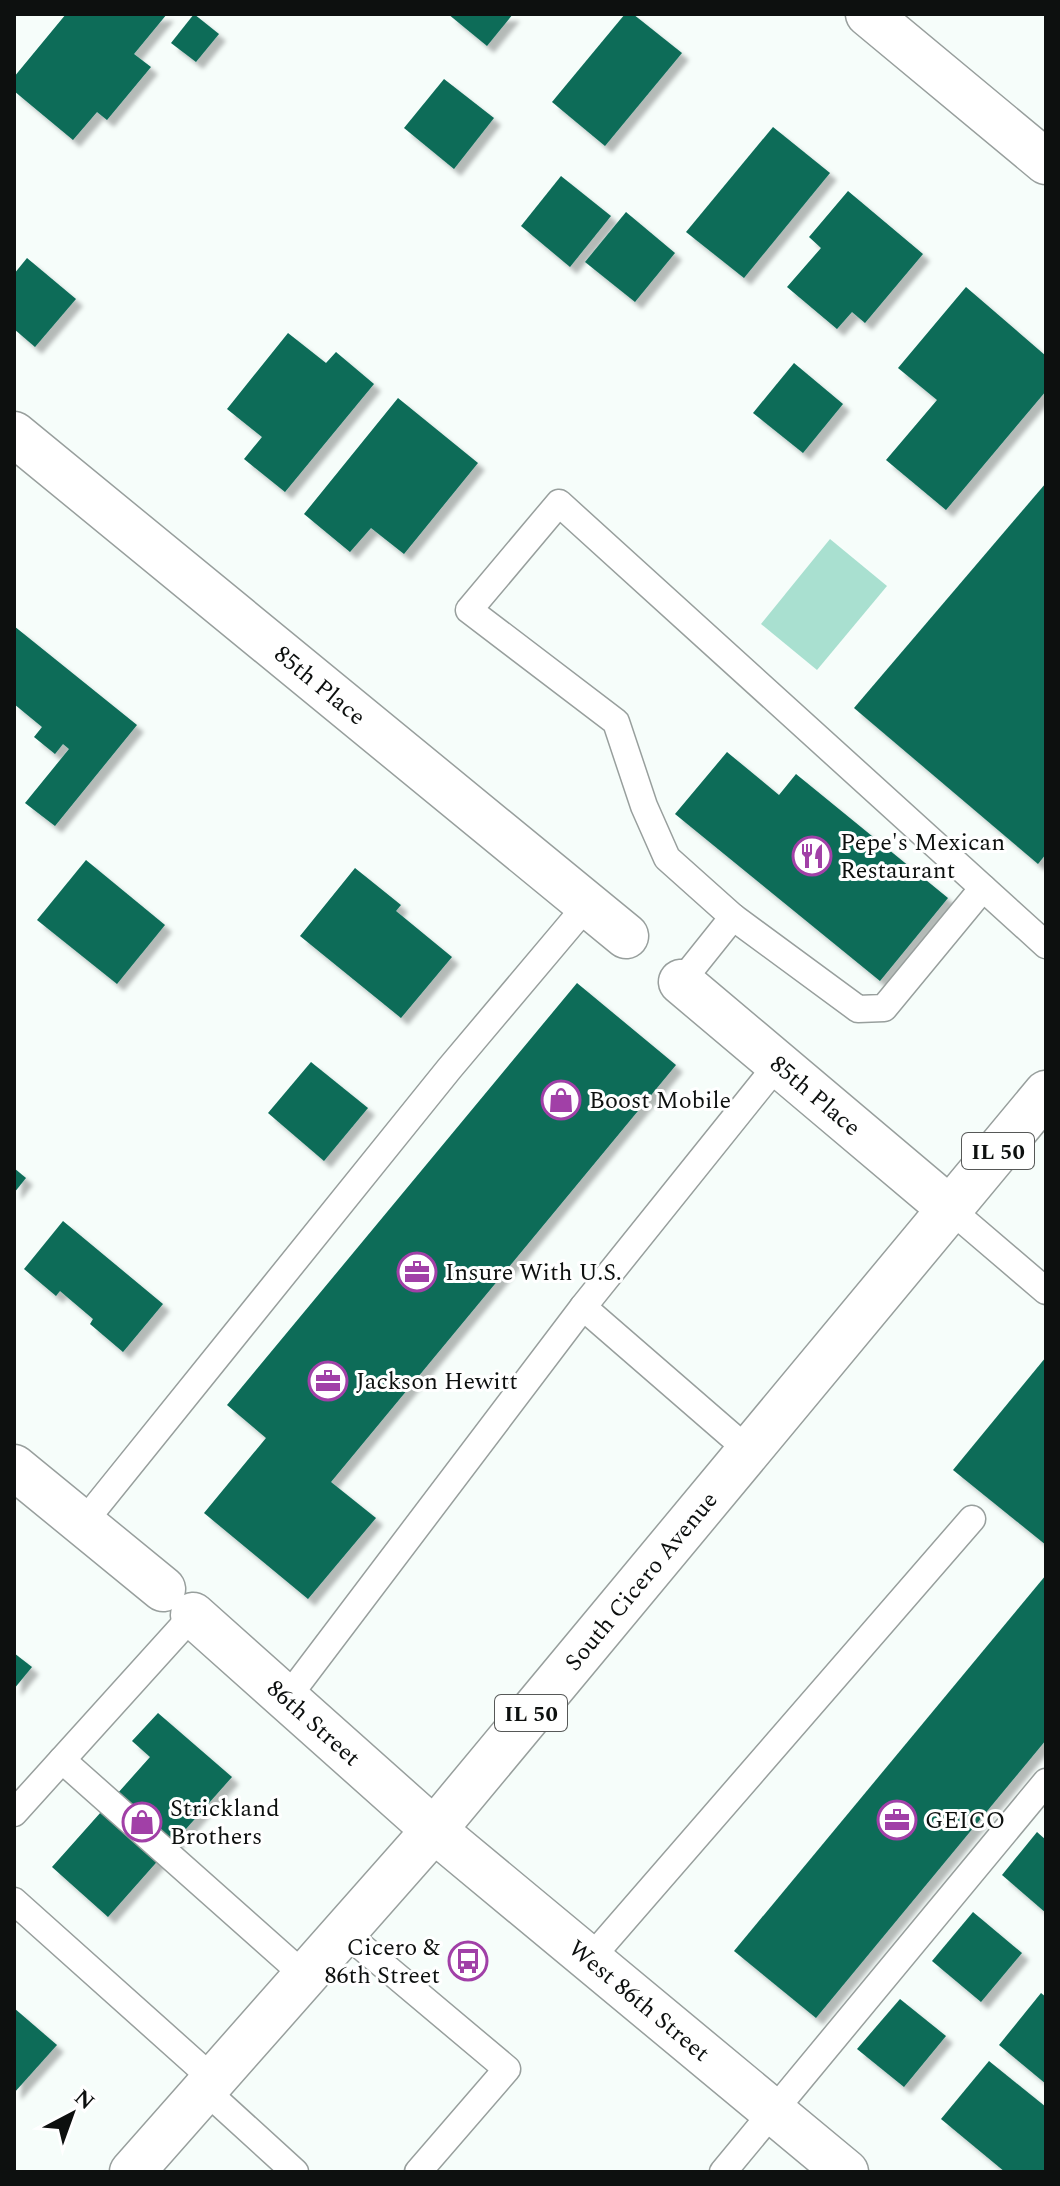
<svg xmlns="http://www.w3.org/2000/svg" width="1060" height="2186" viewBox="0 0 1060 2186" font-family="Spectral,serif">
	<defs>
		<filter id="shadow"><feDropShadow dx="7" dy="7" stdDeviation="2" flood-color="#0004"/></filter>
	</defs>
	<rect width="100%" height="100%" fill="#f6fdfa"/>
	<polygon fill="#a9e0d0" points="830,539 887,586 817,670 761,624"/>
	<g fill="#0a6c59" filter="url(#shadow)">
		<polygon points="66,14 167,14 134,54 151,67 107,120 97,112 73,140 14,91 14,77"/>
		<polygon points="194,14 219,34 196,62 171,43"/>
		<polygon points="448,14 513,14 487,46"/>
		<polygon points="625,14 633,14 682,53 605,146 552,102"/>
		<polygon points="444,79 494,118 454,169 404,128"/>
		<polygon points="773,127 830,173 744,278 686,232"/>
		<polygon points="561,176 611,216 570,267 521,226"/>
		<polygon points="848,191 923,254 865,323 852,312 837,329 787,287 821,248 809,237"/>
		<polygon points="626,212 675,253 635,302 585,262"/>
		<polygon points="27,258 76,299 35,347 14,329 14,274"/>
		<polygon points="966,287 1046,356 1046,391 946,510 886,460 937,400 898,368"/>
		<polygon points="288,333 326,363 336,352 374,384 285,492 244,459 262,437 227,409"/>
		<polygon points="794,363 843,404 803,453 753,413"/>
		<polygon points="398,398 478,463 404,554 371,528 350,552 304,514"/>
		<polygon points="1046,483 1046,854 1038,864 854,708"/>
		<polygon points="14,626 137,725 55,826 25,803 69,749 63,744 55,754 34,737 42,727 14,704"/>
		<polygon points="727,752 779,795 796,774 948,898 880,981 675,814"/>
		<polygon points="86,860 165,925 117,984 37,920"/>
		<polygon points="355,868 401,905 396,911 452,957 401,1018 300,936"/>
		<polygon points="577,983 676,1065 331,1482 376,1518 308,1599 204,1513 266,1438 227,1405"/>
		<polygon points="311,1062 368,1108 324,1161 268,1113"/>
		<polygon points="14,1168 26,1178 14,1193"/>
		<polygon points="63,1221 163,1304 123,1352 90,1324 93,1319 60,1291 56,1296 24,1269"/>
		<polygon points="1046,1357 1046,1545 953,1470"/>
		<polygon points="1046,1575 1046,1740 816,2018 734,1951"/>
		<polygon points="14,1653 32,1667 14,1689"/>
		<polygon points="158,1713 232,1777 108,1917 52,1867 150,1757 132,1741"/>
		<polygon points="1037,1832 1046,1840 1046,1913 1002,1875"/>
		<polygon points="973,1912 1022,1953 981,2002 932,1961"/>
		<polygon points="1041,1993 1046,1997 1046,2084 999,2045"/>
		<polygon points="900,1999 946,2036 904,2087 857,2049"/>
		<polygon points="14,2008 57,2045 14,2093"/>
		<polygon points="989,2061 1046,2107 1046,2172 1005,2172 941,2119"/>
	</g>
	<g fill="none" stroke-linecap="round" stroke-linejoin="round">
		<defs>
			<g id="lane">
				<polyline points="733,917 858,1009 884,1008 983,888"/>
				<polyline points="681,982 733,917 667,858 644,806 616,722 469,610 559,503 1046,945"/>
				<polyline points="950,1209 1046,1291"/>
				<polyline points="583,1307 749,1451"/>
				<polyline points="83,1523 449,1069 588,904"/>
				<polyline points="287,1698 583,1307 778,1064"/>
				<polyline points="62,1760 305,1976"/>
				<polyline points="14,1813 193,1615"/>
				<polyline points="14,1901 214,2080"/>
				<polyline points="344,1932 507,2069 418,2172"/>
				<polyline points="590,1959 972,1519"/>
				<polyline points="205,2090 295,2172"/>
				<polyline points="723,2172 1046,1782"/>
			</g>
			<g id="street">
				<polyline points="868,14 1046,162"/>
				<path id="s1" d="M14 434 626 936"/>
				<path id="s2" d="M681 982 950 1209"/>
				<polyline points="14,1467 163,1589"/>
				<path id="s3" d="M193 1615 434 1830 846 2172"/>
			</g>
			<g id="primary">
				<path id="s4" d="M132 2172 434 1830 1046 1093"/>
			</g>
		</defs>
		<use href="#lane" stroke="#989f9d" stroke-width="29"/>
		<use href="#street" stroke="#989f9d" stroke-width="47"/>
		<use href="#primary" stroke="#989f9d" stroke-width="47"/>
		<use href="#lane" stroke="#fff" stroke-width="26"/>
		<use href="#street" stroke="#fff" stroke-width="44"/>
		<use href="#primary" stroke="#fff" stroke-width="44"/>
	</g>
	<defs>
		<symbol id="restaurant-ring" viewBox="-11 -11 22 22"><circle r="9.5" fill="#fff" stroke="#a140a7" stroke-width="1.5"/><path d="M-5-6h1v4h1v-4h1v4h1v-4h1v5L-1.5 .5V6h-2V.5L-5-1ZM5-6V6H3V1.5H1.5Q1.5-4 5-6Z" fill="#a140a7"/></symbol>
		<symbol id="shop-ring" viewBox="-11 -11 22 22"><circle r="9.5" fill="#fff" stroke="#a140a7" stroke-width="1.5"/><path d="M-5-2.5h2.3a2.7 3.5 0 0 1 5.4 0H5L5.5 6h-11ZM-1.5-2.5h3a1.5 2.3 0 0 0-3 0Z" fill="#a140a7"/></symbol>
		<symbol id="office-ring" viewBox="-11 -11 22 22"><circle r="9.5" fill="#fff" stroke="#a140a7" stroke-width="1.5"/><path d="M-6-3h4V-5.5h4V-3h4V5H-6ZM-1-4.5V-3h2v-1.5ZM-6 0V1H6V0Z" fill="#a140a7"/></symbol>
		<symbol id="bus-ring" viewBox="-11 -11 22 22"><circle r="9.5" fill="#fff" stroke="#a140a7" stroke-width="1.5"/><path d="M-5-6H5V4H4V6H2V4H-2V6H-4V4H-5ZM-3.5-4V0h7V-4ZM-3.5 1.2v1.5H-2V1.2ZM2 1.2v1.5H3.5V1.2Z" fill="#a140a7"/></symbol>
	</defs>
	<g fill-rule="evenodd">
		<use href="#restaurant-ring" x="790" y="834" width="44" height="44"/>
		<use href="#shop-ring" x="539" y="1078" width="44" height="44"/>
		<use href="#office-ring" x="395" y="1250" width="44" height="44"/>
		<use href="#office-ring" x="306" y="1359" width="44" height="44"/>
		<use href="#office-ring" x="875" y="1798" width="44" height="44"/>
		<use href="#shop-ring" x="120" y="1800" width="44" height="44"/>
		<use href="#bus-ring" x="446" y="1939" width="44" height="44"/>
	</g>
	<g text-anchor="middle" stroke-width="6" stroke-linejoin="round" paint-order="stroke">
		<g fill="#fff" stroke="#565857" stroke-width="2">
			<rect x="962" y="1133" width="72" height="36" rx="6"/>
			<rect x="495" y="1695" width="72" height="36" rx="6"/>
		</g>
		<g font-size="22" font-weight="bold" fill="#0d100f">
			<text x="998" y="1159">IL 50</text>
			<text x="531" y="1721">IL 50</text>
		</g>
		<g font-size="24" fill="#0d100f" stroke="#fff">
			<text dy="8" stroke="none"><textPath href="#s1" startOffset="396">85th Place</textPath></text>
			<text dy="8" stroke="none"><textPath href="#s2" startOffset="176">85th Place</textPath></text>
			<text dy="8" stroke="none"><textPath href="#s4" startOffset="780">South Cicero Avenue</textPath></text>
			<text dy="8" stroke="none"><textPath href="#s3" startOffset="162">86th Street</textPath></text>
			<text dy="8" stroke="none"><textPath href="#s3" startOffset="590">West 86th Street</textPath></text>
		</g>
		<g font-size="24" fill="#0d100f" stroke="#fff" text-anchor="start">
			<text x="840" y="850">Pepe's Mexican<tspan x="840" dy="28">Restaurant</tspan></text>
			<text x="589" y="1108">Boost Mobile</text>
			<text x="445" y="1280">Insure With U.S.</text>
			<text x="356" y="1389">Jackson Hewitt</text>
			<text x="170" y="1816">Strickland<tspan x="170" dy="28">Brothers</tspan></text>
			<text x="925" y="1828">GEICO</text>
			<text x="440" y="1955" text-anchor="end">Cicero &amp;<tspan x="440" dy="28">86th Street</tspan></text>
		</g>
	</g>
	<rect width="1060" height="2186" fill="none" stroke="#0d100f" stroke-width="32"/>
	<g transform="translate(72 2114) rotate(41)" stroke="#ffffff" stroke-width="6" paint-order="stroke">
	<path d="M0-6L14 30L0 20L-14 30Z" fill="#0d100f"/>
	<text y="-12" font-size="22" font-weight="bold" text-anchor="middle" fill="#0d100f">N</text>
	</g>
</svg>
